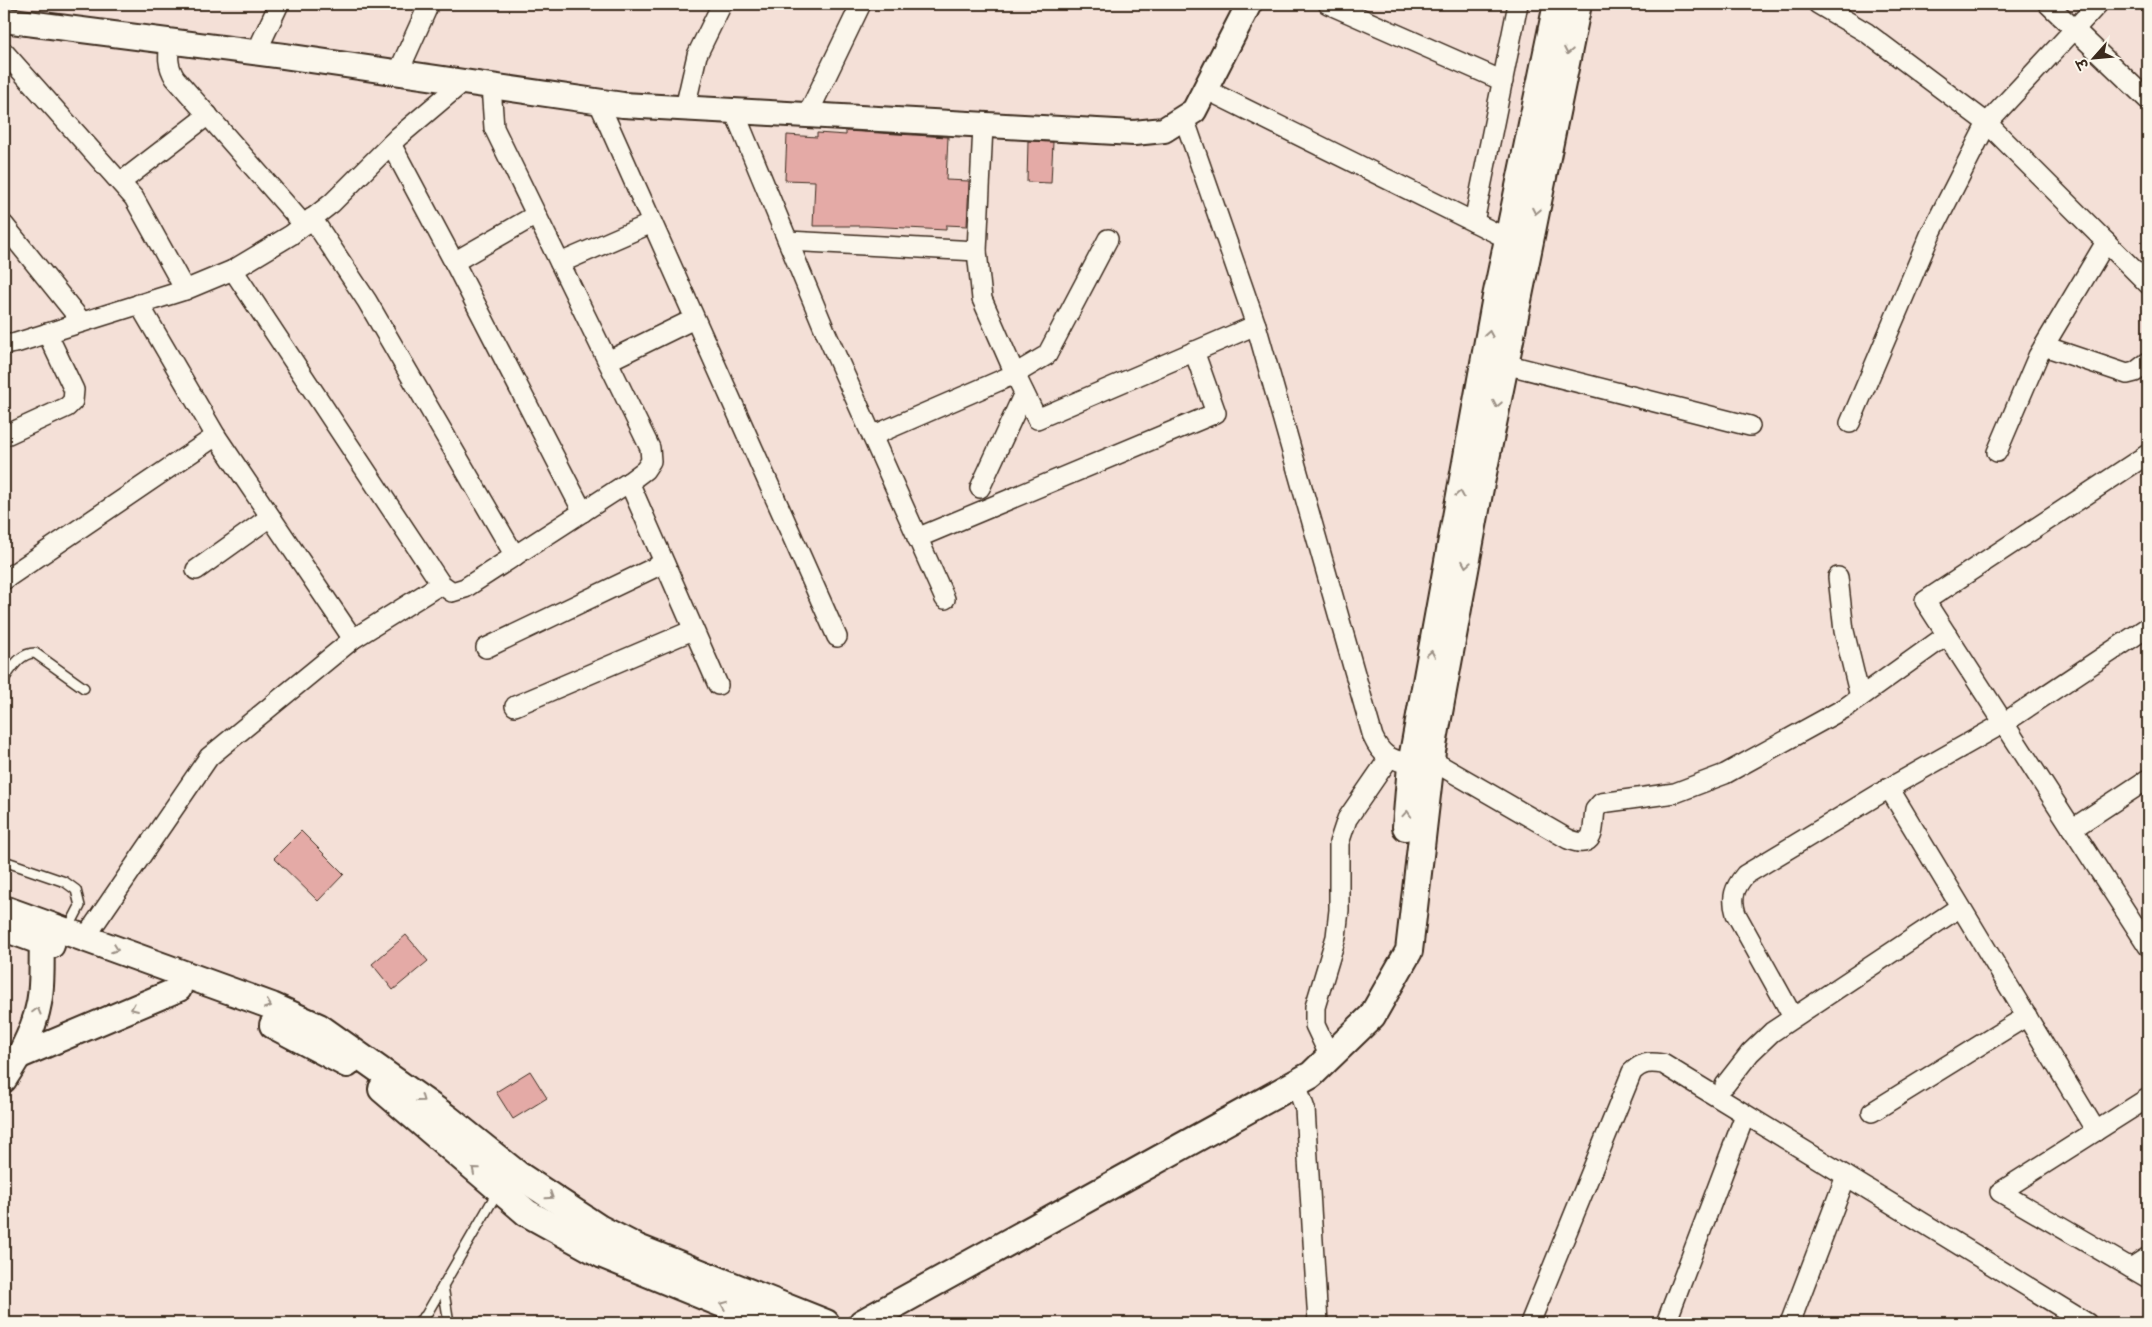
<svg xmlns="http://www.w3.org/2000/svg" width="2152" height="1327" viewBox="0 0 2152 1327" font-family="Pangolin,'Playpen Sans Deva',sans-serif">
	<rect width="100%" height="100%" fill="#f4e0d7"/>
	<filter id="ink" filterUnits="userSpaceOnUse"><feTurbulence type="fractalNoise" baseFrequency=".02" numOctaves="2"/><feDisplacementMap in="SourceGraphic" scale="10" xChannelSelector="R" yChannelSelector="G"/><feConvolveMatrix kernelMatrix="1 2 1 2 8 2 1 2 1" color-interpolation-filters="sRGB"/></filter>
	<g filter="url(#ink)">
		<g fill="#e4aaa6" stroke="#3b2a1e">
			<polygon points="846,131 948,137 946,180 969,181 967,226 946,225 946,230 867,226 813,226 815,181 785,180 787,135 817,137 817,133 846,135"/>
			<polygon points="1028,141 1053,142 1051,183 1027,182"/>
			<polygon points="301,831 344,874 318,901 274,858"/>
			<polygon points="406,935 428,961 393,990 372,964"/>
			<polygon points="530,1071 547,1098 513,1119 496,1092"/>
		</g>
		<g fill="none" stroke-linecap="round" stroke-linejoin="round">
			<defs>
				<g id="service">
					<path d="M4 679C12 668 20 653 35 653L84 688"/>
					<polyline points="4,861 65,882 76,890 80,906 68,929"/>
					<polyline points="443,1286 449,1323"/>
					<polyline points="417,1323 426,1315 498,1191"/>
				</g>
				<g id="minor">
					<polyline points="1328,4 1503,81"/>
					<polyline points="1818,4 1867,33 1987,123 2098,4"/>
					<polyline points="2048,4 2148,100"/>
					<path d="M170 42C168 56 167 65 175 78L304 225"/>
					<polyline points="4,52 134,198 185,290"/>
					<polyline points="256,53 279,4"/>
					<polyline points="398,73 429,4"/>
					<polyline points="491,86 494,128 650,448 651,461 645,470 629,482 718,685"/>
					<polyline points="1205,89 1508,239"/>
					<polyline points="598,101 837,637"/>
					<polyline points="685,108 697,55 722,4"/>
					<polyline points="734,111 826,333 945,599"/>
					<polyline points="807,116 861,4"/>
					<path d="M1184 118 1256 325 1373 737C1382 757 1390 758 1411 765"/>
					<polyline points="391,144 454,262"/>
					<polyline points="121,182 208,115"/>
					<polyline points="536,215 454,262 583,512"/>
					<polyline points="312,218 367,301 515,556"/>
					<polyline points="1474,222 1518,4"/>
					<polyline points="4,225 82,322"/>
					<polyline points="1108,239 1047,355 1015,374 1037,419 1256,325"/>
					<polyline points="788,241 977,251"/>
					<polyline points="560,263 652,223"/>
					<polyline points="233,270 441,584"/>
					<polyline points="139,304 216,436 353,639"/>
					<polyline points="4,345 16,343 185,290 233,270 291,235 332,203 398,137 463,82"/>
					<polyline points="2044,346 2127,374 2135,372 2148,362"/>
					<polyline points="608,361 694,319"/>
					<polyline points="1505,364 1750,426"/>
					<polyline points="1850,423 1930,235 1987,123 2148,284"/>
					<polyline points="4,436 67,407 73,401 74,390 47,333"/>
					<polyline points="872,436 1015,374 982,299 977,251 983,126"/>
					<polyline points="1997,452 2038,356 2106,242"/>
					<polyline points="2148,454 1925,601 2148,946"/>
					<polyline points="980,488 1024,393"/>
					<polyline points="917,538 1216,413 1194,351"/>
					<polyline points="196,570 270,517"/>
					<polyline points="1838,577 1844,631 1860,697"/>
					<polyline points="4,580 216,436"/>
					<polyline points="2148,627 2004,723 1889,788 2096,1131 2148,1098"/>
					<polyline points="486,648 664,563"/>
					<polyline points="515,706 693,630"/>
					<path d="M1431 760 1568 839C1597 851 1592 828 1595 810L1601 803 1675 793 1725 774 1845 708 1947 635"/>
					<polyline points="2072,829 2148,779"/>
					<polyline points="85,938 209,757 353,639 441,584 452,592 465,588 629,482"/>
					<path d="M1793 1017 1736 914C1731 898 1734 888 1745 875L1889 788"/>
					<polyline points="1330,1057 1315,1025 1315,1007 1336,937 1339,910 1339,843 1347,819 1389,758"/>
					<polyline points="1296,1084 1305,1109 1318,1323"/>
					<polyline points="1725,1085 1750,1053 1772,1032 1960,907"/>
					<polyline points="1872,1112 2027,1016"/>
					<polyline points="2096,1131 2000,1192 2148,1278"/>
					<polyline points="2131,1268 2148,1257"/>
					<path d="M1530 1323 1632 1072C1642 1062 1650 1062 1663 1064L2087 1323"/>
					<polyline points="1666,1323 1745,1115"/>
					<polyline points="1790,1323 1846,1176"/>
				</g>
				<g id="tertiary">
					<polyline points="4,20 284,56 623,105 1134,133 1164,130 1194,111 1249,4"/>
					<polyline points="20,1056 179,989"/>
					<path d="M4 1080C20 1056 34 1031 39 1003 43 983 41 961 42 941"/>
				</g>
				<g id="secondary">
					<polyline points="1406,827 1411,765 1496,297 1557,4"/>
					<polyline points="4,909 272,1006 319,1027 446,1117 517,1174 599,1228 638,1248 826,1323"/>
					<polyline points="4,928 51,945"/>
					<polyline points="273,1025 347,1064"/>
					<polyline points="382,1089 527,1213 603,1255 769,1323"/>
					<polyline points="862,1323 1311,1075 1372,1016 1409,951 1432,751 1479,493 1578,4"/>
				</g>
			</defs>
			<use href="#service" stroke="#3b2a1e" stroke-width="12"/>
			<use href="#minor" stroke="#3b2a1e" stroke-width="22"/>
			<use href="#tertiary" stroke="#3b2a1e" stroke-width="28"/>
			<use href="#secondary" stroke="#3b2a1e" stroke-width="30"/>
			<use href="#service" stroke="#fbf7ec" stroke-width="9"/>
			<use href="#minor" stroke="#fbf7ec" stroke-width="19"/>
			<use href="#tertiary" stroke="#fbf7ec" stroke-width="24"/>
			<use href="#secondary" stroke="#fbf7ec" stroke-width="26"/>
		</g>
		<defs><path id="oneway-chevron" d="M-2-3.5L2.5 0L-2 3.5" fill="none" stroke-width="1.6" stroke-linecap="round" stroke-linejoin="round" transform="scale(1.25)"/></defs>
		<g stroke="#9b9085">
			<use href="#oneway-chevron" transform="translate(1568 51) rotate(101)"/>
			<use href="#oneway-chevron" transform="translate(1536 211) rotate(101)"/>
			<use href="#oneway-chevron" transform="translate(1489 334) rotate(-80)"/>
			<use href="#oneway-chevron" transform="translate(1497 404) rotate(101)"/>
			<use href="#oneway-chevron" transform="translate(1460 494) rotate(-80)"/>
			<use href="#oneway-chevron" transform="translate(1466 564) rotate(100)"/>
			<use href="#oneway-chevron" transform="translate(1431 654) rotate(-80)"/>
			<use href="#oneway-chevron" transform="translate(1407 814) rotate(-86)"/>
			<use href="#oneway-chevron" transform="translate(115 949) rotate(20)"/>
			<use href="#oneway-chevron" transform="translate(268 1005) rotate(21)"/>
			<use href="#oneway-chevron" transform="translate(134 1008) rotate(157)"/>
			<use href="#oneway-chevron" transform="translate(37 1011) rotate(-75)"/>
			<use href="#oneway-chevron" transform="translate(421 1099) rotate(36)"/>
			<use href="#oneway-chevron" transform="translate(475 1170) rotate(-139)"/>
			<use href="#oneway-chevron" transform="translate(550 1196) rotate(33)"/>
			<use href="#oneway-chevron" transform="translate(724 1305) rotate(-158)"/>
		</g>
	</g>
	<rect width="2152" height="1327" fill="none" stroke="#fbf7ec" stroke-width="20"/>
	<rect x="10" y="10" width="2132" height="1307" fill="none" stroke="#3b2a1e" stroke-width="2" filter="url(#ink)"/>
	<g transform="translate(2094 58) rotate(243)" stroke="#fbf7ec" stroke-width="4" paint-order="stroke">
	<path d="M0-4L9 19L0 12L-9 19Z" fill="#3b2a1e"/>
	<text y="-8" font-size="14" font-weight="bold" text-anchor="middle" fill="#3b2a1e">उ</text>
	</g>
</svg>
